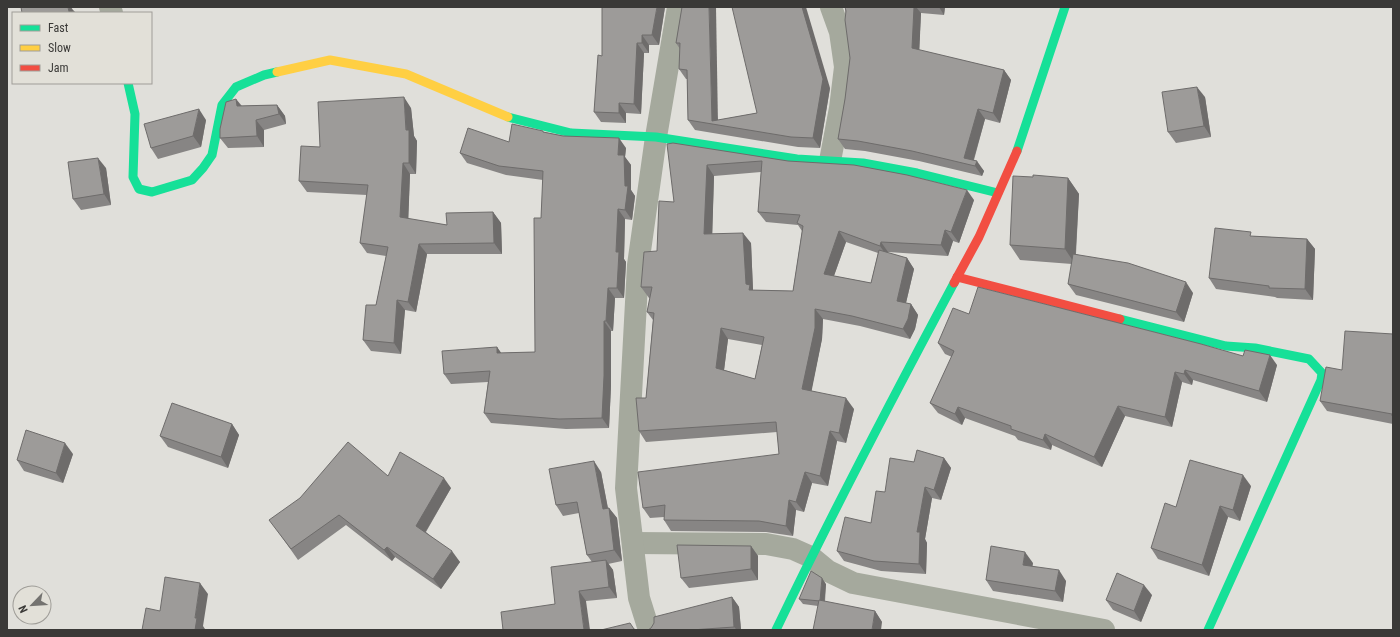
<svg xmlns="http://www.w3.org/2000/svg" width="1400" height="637" viewBox="0 0 1400 637" font-family="'Roboto Condensed',sans-serif">
	<rect width="100%" height="100%" fill="#e0dfda"/>
	<g fill="none" stroke-linecap="round" stroke-linejoin="round">
		<g stroke="#a5a99d" stroke-width="22">
			<polyline points="110,7 112,13"/>
			<polyline points="830,161 840,108 845,67 840,32 831,7"/>
			<polyline points="633,543 766,544 793,549 811,557 828,571 853,583 1104,630"/>
			<polyline points="649,630 639,598 626,488 638,265 656,137 678,7"/>
		</g>
		<g stroke="#16e098" stroke-width="9">
			<polyline points="128,83 135,114 133,177 139,189 152,192 192,180 203,168 212,155 222,105 236,87 264,75 277,72"/>
			<polyline points="508,117 571,133 656,137 797,159 863,163 917,173 998,193"/>
			<polyline points="1017,151 1065,7"/>
			<polyline points="1120,319 1226,346 1255,348 1309,359 1322,373 1321,380 1208,630"/>
			<path d="M776 630C832 513 893 397 954 283"/>
		</g>
		<polyline stroke="#ffcf43" stroke-width="9" points="277,72 330,60 406,74 508,117"/>
		<g stroke="#f24e42" stroke-width="9">
			<polyline points="957,277 1120,319"/>
			<polyline points="954,283 979,237 1017,151"/>
		</g>
	</g>
	<g fill="#878584" fill-rule="evenodd">
		<polygon points="665,7 659,45 649,45 649,53 644,53 641,114 626,113 626,123 601,122 594,112 602,56"/>
		<polygon points="682,7 718,120 757,113 830,88 820,148 798,147 695,130 688,120 687,79 686,79 679,69 680,49 676,43"/>
		<polygon points="845,7 945,7 944,15 921,13 919,50 1004,70 1011,80 1000,123 985,119 974,160 984,171 982,176 919,161 865,151 845,149 838,139 845,99 850,58"/>
		<polygon points="1205,97 1211,137 1176,143 1168,132"/>
		<polygon points="236,99 242,106 277,105 285,116 286,124 264,130 264,147 228,148 220,138"/>
		<polygon points="411,108 414,136 417,141 416,174 410,174 408,219 447,225 493,212 501,223 502,254 427,254 416,312 405,310 401,354 371,351 363,340 376,305 386,256 367,253 360,243 367,195 307,192 299,181 320,147"/>
		<polygon points="206,120 201,147 158,159 151,148"/>
		<polygon points="544,132 626,148 625,157 631,165 631,190 635,196 632,220 625,219 624,259 626,262 624,298 615,298 613,331 611,331 611,386 609,428 566,429 491,423 484,413 488,382 451,384 444,374 497,347 501,353 535,352 543,180 506,175 467,163 460,153 509,142"/>
		<path d="M673 143 974 200 959 243 953 241 948 256 888 252V253L907 258 914 269 906 303 911 304 918 315 915 329 910 339 860 326 823 319 822 339 811 391 854 409 846 443 837 441 828 486 812 483 804 512 796 510 793 536 766 532 671 531 664 520V517L650 518 643 508 779 454 777 432 646 442 639 431 646 398 653 320 647 312 650 298H649L641 287 657 251 674 202ZM761 172 758 212 766 222 798 225 802 231 793 291 753 290 751 243 712 234 714 176ZM846 242 878 253 871 283 834 276ZM728 339 762 345 755 379 724 370Z"/>
		<polygon points="106,168 111,205 81,210 73,199"/>
		<polygon points="1068,178 1079,194 1076,254 1193,293 1184,322 1076,295 1068,284 1072,264 1020,260 1010,245"/>
		<polygon points="1254,236 1307,239 1315,249 1313,300 1277,298 1275,297 1216,289 1209,278"/>
		<polygon points="969,314 1243,356 1277,365 1267,402 1193,380 1192,385 1182,382 1172,427 1125,416 1102,467 1052,445 1051,450 1018,440 1015,436 965,418 962,425 938,413 930,403 952,357 945,354 938,343"/>
		<polygon points="1393,334 1393,424 1327,411 1320,401 1342,370"/>
		<polygon points="232,424 239,435 228,468 168,447 160,436"/>
		<polygon points="73,454 63,483 24,471 17,460"/>
		<polygon points="944,458 951,468 941,500 932,498 925,539 927,543 926,574 881,571 844,561 837,551 871,523 885,492 914,462"/>
		<polygon points="601,472 608,508 609,508 617,518 622,561 608,564 613,570 617,598 555,604 592,562 587,555 579,513 563,516 556,505"/>
		<polygon points="388,476 451,488 426,532 460,562 441,589 395,557 392,561 346,525 298,560 277,530"/>
		<polygon points="1251,486 1240,521 1228,517 1209,576 1158,559 1151,548 1176,507"/>
		<polygon points="751,546 758,556 758,580 689,588 681,578"/>
		<polygon points="1033,563 1032,566 1066,581 1063,602 993,591 986,580"/>
		<polygon points="826,584 825,602 875,611 882,622 818,606 803,604 799,599"/>
		<polygon points="1152,595 1141,622 1113,610 1106,600"/>
		<polygon points="732,597 739,607 741,630 648,630"/>
	</g>
	<g fill="#6e6c6b">
		<polygon points="68,7 71,7 75,13 69,13 69,12"/>
		<polygon points="657,7 665,7 659,45 652,35"/>
		<polygon points="709,7 716,7 718,125 712,121"/>
		<polygon points="802,7 806,7 830,88 820,148 813,138"/>
		<polygon points="914,7 916,7 921,13 919,58 912,48"/>
		<polygon points="939,7 945,7 944,15"/>
		<polygon points="642,35 649,45 649,53 642,43"/>
		<polygon points="637,43 644,53 641,114 634,104"/>
		<polygon points="1004,70 1011,80 1000,123 993,113"/>
		<polygon points="1197,87 1205,97 1211,137 1204,126"/>
		<polygon points="404,97 411,108 414,136 417,141 416,174 409,163"/>
		<polygon points="236,99 244,110 237,106"/>
		<polygon points="619,103 626,113 626,123 619,113"/>
		<polygon points="277,105 285,116 286,124 279,114"/>
		<polygon points="199,109 206,120 201,147 193,136"/>
		<polygon points="978,109 985,119 972,165 964,158"/>
		<polygon points="256,120 264,130 264,147 257,136"/>
		<polygon points="619,138 626,148 625,157 631,165 631,190 635,196 632,220 625,210 618,155"/>
		<polygon points="98,158 106,168 111,205 104,194"/>
		<polygon points="977,161 984,171 982,176 975,166"/>
		<polygon points="403,163 410,174 408,228 400,217"/>
		<polygon points="707,165 714,176 712,244 704,234"/>
		<polygon points="1068,178 1079,194 1075,264 1065,249"/>
		<polygon points="967,190 974,200 959,243 951,232"/>
		<polygon points="618,209 625,219 624,259 626,262 624,298 617,288 616,252"/>
		<polygon points="493,212 501,223 502,254 494,243"/>
		<polygon points="945,230 953,241 948,256 941,245"/>
		<polygon points="839,231 846,242 831,284 824,274"/>
		<polygon points="743,233 751,243 753,290 757,295 749,290 746,284"/>
		<polygon points="1307,239 1315,249 1313,300 1305,289"/>
		<polygon points="881,242 888,252 887,256 880,246"/>
		<polygon points="419,244 427,254 416,312 408,302"/>
		<polygon points="907,258 914,269 904,311 897,301"/>
		<polygon points="1186,282 1193,293 1184,322 1176,312"/>
		<polygon points="608,288 615,298 613,331 606,321"/>
		<polygon points="397,300 405,310 401,354 394,343"/>
		<polygon points="7,302 8,316 7,314"/>
		<polygon points="911,304 918,315 915,329 910,339 903,329"/>
		<polygon points="815,309 823,319 822,339 810,399 802,389"/>
		<polygon points="604,321 611,331 611,386 609,428 602,418"/>
		<polygon points="721,328 728,339 723,378 716,368"/>
		<polygon points="497,347 504,357 497,353"/>
		<polygon points="1270,355 1277,365 1267,402 1259,391"/>
		<polygon points="1185,370 1193,380 1192,385 1184,374"/>
		<polygon points="1175,372 1182,382 1172,427 1165,417"/>
		<polygon points="846,398 854,409 846,443 839,433"/>
		<polygon points="1118,406 1125,416 1102,467 1094,457"/>
		<polygon points="958,407 965,418 962,425 955,414"/>
		<polygon points="232,424 239,435 228,468 221,457"/>
		<polygon points="830,431 837,441 828,486 820,476"/>
		<polygon points="1045,434 1052,445 1051,450 1043,440"/>
		<polygon points="65,443 73,454 63,483 56,473"/>
		<polygon points="944,458 951,468 941,500 934,490"/>
		<polygon points="594,461 601,472 610,520 603,509"/>
		<polygon points="805,472 812,483 804,512 796,502"/>
		<polygon points="1243,475 1251,486 1240,521 1233,510"/>
		<polygon points="444,478 451,488 423,536 416,526"/>
		<polygon points="925,487 932,498 925,539 927,543 926,574 919,564 917,532"/>
		<polygon points="789,500 796,510 793,536 786,526"/>
		<polygon points="1220,506 1228,517 1209,576 1202,565"/>
		<polygon points="609,508 617,518 622,561 614,550"/>
		<polygon points="751,546 758,556 758,580 751,569"/>
		<polygon points="387,547 395,557 392,561 384,550"/>
		<polygon points="452,551 460,562 441,589 433,579"/>
		<polygon points="1025,552 1033,563 1031,575 1023,565"/>
		<polygon points="606,560 613,570 617,598 609,587"/>
		<polygon points="1059,570 1066,581 1063,602 1055,591"/>
		<polygon points="822,578 826,584 824,606 820,601"/>
		<polygon points="200,583 208,594 203,626 205,629 205,630 195,630 195,618"/>
		<polygon points="1144,585 1152,595 1141,622 1134,611"/>
		<polygon points="579,591 586,601 590,630 584,630"/>
		<polygon points="732,597 739,607 741,630 737,630 734,627"/>
		<polygon points="875,611 882,622 881,630 872,630"/>
	</g>
	<g fill="#9d9b99" stroke="#6e6c6b" fill-rule="evenodd">
		<polygon points="21,7 68,7 69,12 74,11 74,13 22,13"/>
		<polygon points="602,7 657,7 652,35 642,35 642,43 637,43 634,104 619,103 619,113 594,112 598,55 602,56"/>
		<polygon points="682,7 709,7 712,121 757,113 732,7 802,7 823,79 813,138 791,137 688,120 687,70 679,69 680,43 676,43"/>
		<polygon points="845,7 914,7 912,48 1004,70 993,113 978,109 964,158 977,161 975,166 912,151 858,141 838,139 845,99 850,58 845,20 846,11"/>
		<polygon points="1197,87 1204,126 1168,132 1162,92"/>
		<polygon points="404,97 406,130 409,130 409,163 403,163 400,217 447,225 446,213 493,212 494,243 419,244 408,302 397,300 394,343 363,340 366,305 376,305 388,247 360,243 368,185 299,181 301,146 320,147 318,102"/>
		<polygon points="236,99 237,106 277,105 279,114 256,120 257,136 220,138 220,129 226,102"/>
		<polygon points="199,109 193,136 151,148 144,124"/>
		<polygon points="512,124 543,131 543,132 563,136 619,138 618,155 624,155 625,186 628,186 625,210 618,209 616,252 619,252 617,288 608,288 606,321 604,321 604,376 602,418 559,419 484,413 490,371 444,374 442,351 497,347 497,353 535,352 534,218 541,218 543,171 499,166 460,153 468,128 509,142"/>
		<path d="M673 143 788 161 854 165 907 175 967 190 951 232 945 230 941 245 881 242 880 246 839 231 824 274 871 283 879 250 907 258 897 301 911 304 908 319 903 329 852 316 815 309V328L802 389 846 398 839 433 830 431 820 476 805 472 796 502 789 500 786 526 759 521 664 520 665 505 643 508 638 472 779 454 776 422 639 431 636 398H646L654 313 647 312 652 287H641L644 252 657 251 659 201 674 202 667 144ZM762 161 758 212 800 215 797 223 803 226 793 291 749 290 750 285 746 284 743 233 704 234 707 165ZM721 328 764 337 755 379 716 368Z"/>
		<polygon points="98,158 104,194 73,199 68,162"/>
		<polygon points="1033,175 1068,178 1065,249 1010,245 1013,176 1033,177"/>
		<polygon points="1215,228 1251,232 1250,236 1307,239 1305,289 1269,288 1269,286 1209,278"/>
		<polygon points="1073,254 1128,263 1186,282 1176,312 1068,284"/>
		<polygon points="978,287 1201,344 1243,356 1245,350 1270,355 1259,391 1185,370 1184,374 1175,372 1165,417 1118,406 1094,457 1045,434 1043,440 1011,429 1011,426 958,407 955,414 930,403 954,351 938,343 953,308 969,314"/>
		<polygon points="1345,331 1393,334 1393,416 1392,416 1392,414 1320,401 1326,367 1342,370"/>
		<polygon points="172,403 232,424 221,457 160,436"/>
		<polygon points="26,430 65,443 56,473 17,460"/>
		<polygon points="348,442 388,476 400,452 444,478 416,526 452,551 433,579 387,547 384,550 339,515 291,549 269,520 300,498"/>
		<polygon points="917,450 944,458 934,490 925,487 917,532 920,532 919,564 874,561 837,551 845,517 871,523 876,491 885,492 890,458 914,462"/>
		<polygon points="1190,460 1243,475 1233,510 1220,506 1202,565 1151,548 1165,503 1176,507"/>
		<polygon points="594,461 603,509 609,508 614,550 587,555 577,502 556,505 549,469"/>
		<polygon points="677,545 751,546 751,569 681,578"/>
		<polygon points="991,546 1025,552 1023,565 1059,570 1055,591 986,580"/>
		<polygon points="606,560 609,587 579,591 584,630 503,630 501,612 555,604 551,567"/>
		<polygon points="811,571 822,578 820,601 799,599"/>
		<polygon points="1117,573 1144,585 1134,611 1106,600"/>
		<polygon points="165,577 200,583 195,618 197,618 195,630 142,630 146,608 160,611"/>
		<polygon points="732,597 734,627 691,630 648,630 651,628 654,623 654,617"/>
		<polygon points="819,600 875,611 872,630 813,630"/>
		<polygon points="630,623 634,629 636,630 601,630"/>
	</g>
	<rect width="1400" height="637" fill="none" stroke="#3a3937" stroke-width="16"/>
	<rect x="12" y="12" width="140" height="72" fill="#e2e0d8" stroke="#9f9d98"/>
	<rect x="20" y="25" width="20" height="6" fill="#16e098" stroke="#9f9d98"/>
	<text x="48" y="32" font-size="12" fill="#3a3937">Fast</text>
	<rect x="20" y="45" width="20" height="6" fill="#ffcf43" stroke="#9f9d98"/>
	<text x="48" y="52" font-size="12" fill="#3a3937">Slow</text>
	<rect x="20" y="65" width="20" height="6" fill="#f24e42" stroke="#9f9d98"/>
	<text x="48" y="72" font-size="12" fill="#3a3937">Jam</text>
	<g transform="translate(32 605) rotate(245)"><circle r="19" fill="#e2e0d8" stroke="#9f9d98"/>
	<path d="M0-3L7 15L0 10L-7 15Z" fill="#747370"/>
	<text y="-6" font-size="11" font-weight="bold" text-anchor="middle" fill="#3a3937">N</text>
	</g>
</svg>
